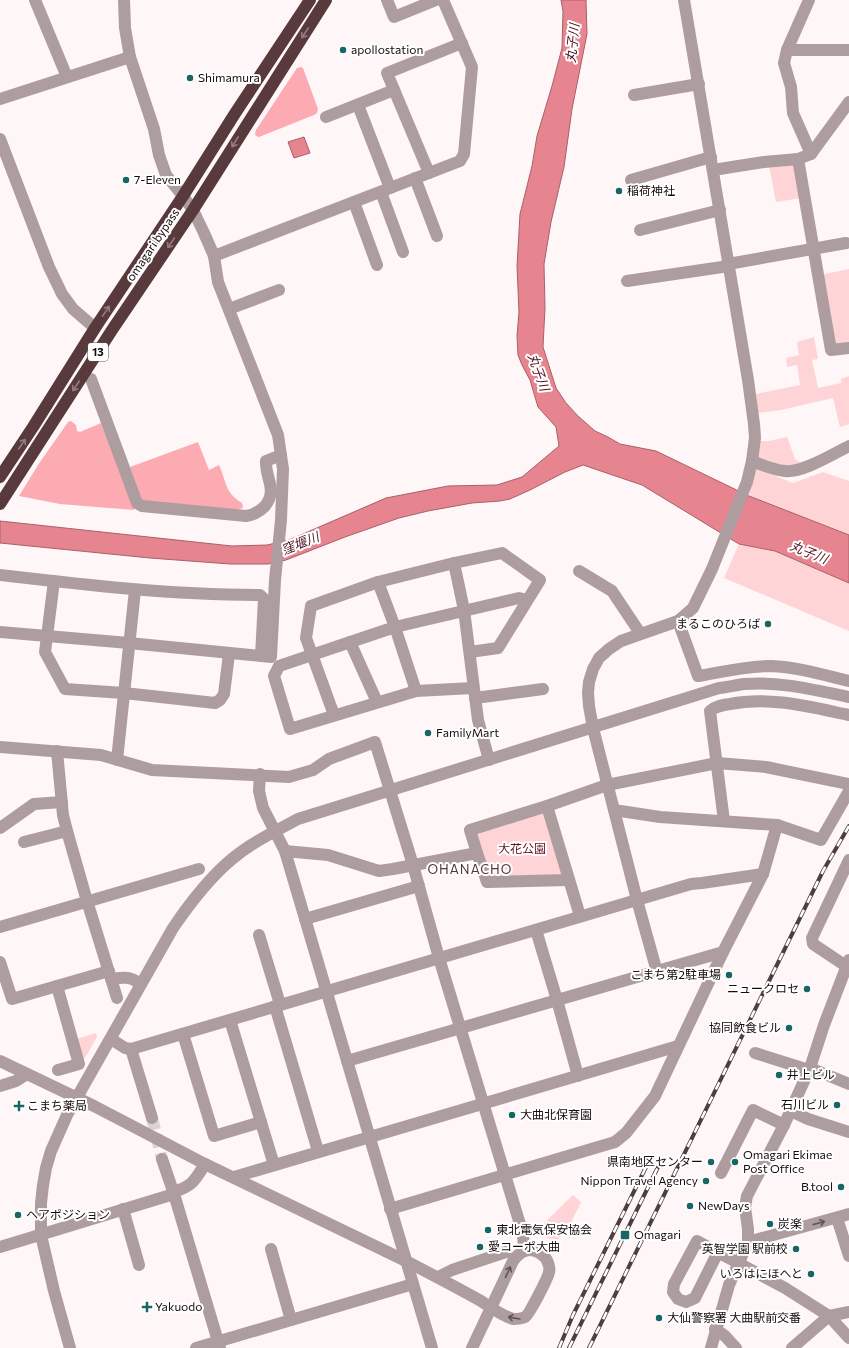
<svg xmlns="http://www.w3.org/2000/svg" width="849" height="1348" viewBox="0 0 849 1348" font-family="Commissioner,'Noto Sans JP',sans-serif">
	<rect width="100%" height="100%" fill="#fff6f7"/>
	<g fill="#fed4d7">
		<polygon points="796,164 801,198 776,202 769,166"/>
		<polygon points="849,269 849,344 834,345 820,275"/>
		<polygon points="814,337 818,359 812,360 818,388 841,383 841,379 849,376 849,424 840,427 833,398 781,410 758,413 756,394 800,385 797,365 787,367 786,358 799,355 797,342"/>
		<polygon points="787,437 795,459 801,463 785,467 758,457 760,441 769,441"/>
		<polygon points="755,468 793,483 823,472 849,481 849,535 749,496"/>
		<polygon points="739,544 775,551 849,583 849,631 724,578"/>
		<polygon points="545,813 563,873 561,877 488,876 477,835 479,831"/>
		<polygon points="96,1033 97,1037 85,1058 81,1059 76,1039"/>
		<polygon points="573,1195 581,1202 569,1227 563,1229 557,1243 536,1231"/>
	</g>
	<g fill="#fcabb3">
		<polygon points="301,67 303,68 318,109 317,113 314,115 259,137 256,136 255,134 256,130 297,68"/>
		<polygon points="71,421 76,425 77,431 80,432 101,423 135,505 134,510 60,504 19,496 38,465 68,422"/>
		<path d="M198 442 209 470 219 465C227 482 224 492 242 503L243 508 232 511 143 504 130 467Z"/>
	</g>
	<g fill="#e68590" stroke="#a86068">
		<polygon points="561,0 586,0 587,34 572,109 564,167 551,222 544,264 545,308 543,347 556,388 566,403 578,416 595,431 608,437 620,444 656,451 749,496 849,535 849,583 775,551 739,544 642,485 583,465 565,472 530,490 510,499 500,501 472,503 428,511 399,518 345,537 286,560 268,564 230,564 150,558 0,543 0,521 232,546 267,545 289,540 386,498 448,486 497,485 522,477 559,446 556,427 538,407 530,380 522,365 518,355 517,336 519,312 517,266 520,214 532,166 537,136 552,86 562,48 563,11"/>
		<polygon points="304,137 310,153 294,158 288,142"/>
	</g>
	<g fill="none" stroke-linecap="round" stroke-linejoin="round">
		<polyline stroke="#dcd3d4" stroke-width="12" stroke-dasharray="12 6" stroke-linecap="butt" points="152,1118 162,1159"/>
		<g stroke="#ae9d9e" stroke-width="12">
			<polyline points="35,0 67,77"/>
			<polyline points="387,0 394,17 436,0"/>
			<polyline points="809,0 787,50 784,63 791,87 793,113 811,154"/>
			<polyline points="787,50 849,50"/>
			<polyline points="634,95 699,84"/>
			<polyline points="0,99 130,57"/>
			<polyline points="358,105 390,188"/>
			<polyline points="326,117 394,90"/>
			<polyline points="0,139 49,267 62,294 73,309 95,328"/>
			<polyline points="798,159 831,350 849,348"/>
			<polyline points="713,170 764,162 798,159 811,154 849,102"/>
			<polyline points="429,173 387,73 462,43"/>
			<polyline points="415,178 437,236"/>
			<polyline points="631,180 711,157"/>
			<polyline points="381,192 403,252"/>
			<polyline points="354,202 377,265"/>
			<polyline points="640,230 720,210"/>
			<polyline points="214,256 460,161 464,154 472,67 443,0"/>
			<polyline points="728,264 846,243"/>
			<polyline points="627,281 729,266"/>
			<polyline points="229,309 279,290"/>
			<path d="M91 379 137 503 142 506 246 516C254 515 259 512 265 506 278 490 265 478 266 461L281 455"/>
			<path d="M752 461C763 465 773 470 785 471 802 473 833 454 849 446"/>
			<polyline points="454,563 464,610 478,720 489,760"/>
			<polyline points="579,571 612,591 640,633"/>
			<path d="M0 575C86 585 173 595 260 595L264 599 261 656"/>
			<polyline points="54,581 45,652 65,689 124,693 215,703 220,700 224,694 229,654"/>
			<polyline points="378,582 395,627 416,691"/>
			<path d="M678 621 698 676C722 672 746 666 771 666 797 667 824 675 849 681"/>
			<polyline points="0,632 129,643 271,657 275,580 281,520 283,469 278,435 218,282 214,256 204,233 193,210 183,196 166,175 159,155 154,129 130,57 125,28 124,0"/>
			<polyline points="350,642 377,702"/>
			<polyline points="473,688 416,691 290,729 274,676 279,666 395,627 519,598 527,600"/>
			<polyline points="475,698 543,689"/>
			<polyline points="334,715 306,638 311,606 378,582 454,563 502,553 540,580 498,648 470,652"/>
			<polyline points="0,747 101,755 152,770 289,777 313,770 329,759 375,742 413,865 439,958 523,1234 524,1250"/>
			<polyline points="57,751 63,815 67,831 87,901 117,998"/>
			<polyline points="117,760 135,590"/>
			<polyline points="260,774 259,791 263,808 285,851 432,1348"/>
			<polyline points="547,806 580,916"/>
			<polyline points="614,810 660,817 777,825 821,840 849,791"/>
			<path d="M724 821 710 711C716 706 722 705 730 704 770 696 810 707 849 715"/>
			<polyline points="0,828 34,804 62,802"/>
			<polyline points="24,842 67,831"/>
			<polyline points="285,851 328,855 379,871 393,869 477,853 487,882 569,880"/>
			<polyline points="477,853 470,830 547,806 607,785 717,763 766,767 849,784"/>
			<polyline points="305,919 419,886"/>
			<polyline points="0,927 199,869"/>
			<polyline points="536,930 557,1000 578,1076"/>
			<polyline points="259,935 280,1004"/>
			<polyline points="0,962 12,999 109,971"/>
			<polyline points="846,966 813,944 812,938 849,860"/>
			<polyline points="657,972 637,900 593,728 589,706 588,693 589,682 593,669 599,658 609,649 621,641 678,621 693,608 712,569 747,482 752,461 755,438 754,424 748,380 684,0"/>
			<path d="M111 979C125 977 129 976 141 984"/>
			<polyline points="57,986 79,1064 58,1070"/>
			<polyline points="275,1006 318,1151"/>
			<polyline points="230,1020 274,1165"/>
			<polyline points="183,1034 214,1136 261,1122"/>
			<polyline points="111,1039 125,1048 131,1049 152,1118"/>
			<polyline points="131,1049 691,884 702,883 763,874"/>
			<polyline points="755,1053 809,1070"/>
			<path d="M0 1061 94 1106 205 1164 406 1261C431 1274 456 1287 481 1301 490 1307 502 1316 513 1319 517 1319 521 1319 525 1317 529 1315 548 1278 549 1272 550 1270 549 1265 548 1263 547 1259 544 1256 541 1254 530 1246 520 1251 513 1261L472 1348"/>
			<polyline points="347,1061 723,952"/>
			<polyline points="810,1068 849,1084"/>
			<polyline points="0,1086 16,1081 27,1074"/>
			<polyline points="791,1111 808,1119 849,1132"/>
			<polyline points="162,1159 174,1194 220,1348"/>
			<polyline points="721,1173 753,1110 784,1125"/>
			<path d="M234 1177C382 1133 530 1091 678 1046"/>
			<path d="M173 1192C193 1186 195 1180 205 1164"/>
			<polyline points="123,1209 139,1265"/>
			<polyline points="390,1209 615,1142 626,1133 655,1096 723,952 763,874 777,825"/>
			<polyline points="837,1218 849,1256"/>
			<polyline points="748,1242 849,1214"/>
			<polyline points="0,1247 174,1194"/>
			<polyline points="271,1249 291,1320"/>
			<polyline points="718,1252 695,1298 686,1302 678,1299 673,1292 674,1284 697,1241 785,1288 829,1316 849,1338"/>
			<polyline points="438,1277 452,1270 506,1252"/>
			<polyline points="715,1329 725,1336 736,1348"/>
			<path d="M70 1348 54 1291 41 1235V1203L43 1185 46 1168 51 1151 67 1115 173 928C190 903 209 878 232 859 252 842 276 831 298 819L719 688C728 687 736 685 744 684 780 681 814 690 849 697"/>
			<polyline points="196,1348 413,1284"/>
			<polyline points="711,1348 729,1285 748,1242 748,1229 745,1207 747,1196 784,1125 810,1068 824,1025 849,960"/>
			<polyline points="792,1348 829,1316 849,1312"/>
		</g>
		<g stroke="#58393c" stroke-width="12">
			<polyline points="0,477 33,427 95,328 183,196 234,115 310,0"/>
			<polyline points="0,504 112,330 193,210 326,0"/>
		</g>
		<defs>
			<g id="rail">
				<polyline points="559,1348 573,1315 648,1163"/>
				<polyline points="569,1348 658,1167"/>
				<polyline points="589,1348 823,871 849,826"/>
			</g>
		</defs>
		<use href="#rail" stroke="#4b3f40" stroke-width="4"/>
		<use href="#rail" stroke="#fff" stroke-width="2.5" stroke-dasharray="8" stroke-linecap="butt"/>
	</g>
	<defs><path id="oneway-shaft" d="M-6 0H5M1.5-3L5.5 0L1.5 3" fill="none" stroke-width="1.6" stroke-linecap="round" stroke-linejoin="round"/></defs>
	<g stroke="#927e80">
		<use href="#oneway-shaft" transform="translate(305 33) rotate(123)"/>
		<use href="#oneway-shaft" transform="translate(235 142) rotate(122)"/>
		<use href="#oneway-shaft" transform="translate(171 243) rotate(124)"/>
		<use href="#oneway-shaft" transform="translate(106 311) rotate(-56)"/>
		<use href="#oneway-shaft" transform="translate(76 386) rotate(123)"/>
		<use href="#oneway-shaft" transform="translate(22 444) rotate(-56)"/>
	</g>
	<g stroke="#625455">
		<use href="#oneway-shaft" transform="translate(819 1223) rotate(-15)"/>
		<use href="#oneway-shaft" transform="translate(508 1272) rotate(-65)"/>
		<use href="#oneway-shaft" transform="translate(514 1318) rotate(-170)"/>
	</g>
	<g fill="#176564" stroke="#fff" stroke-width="1.5">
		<circle cx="343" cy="50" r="4"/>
		<circle cx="190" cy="78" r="4"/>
		<circle cx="126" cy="180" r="4"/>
		<circle cx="619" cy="191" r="4"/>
		<circle cx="768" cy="624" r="4"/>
		<circle cx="428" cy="733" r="4"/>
		<circle cx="729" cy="975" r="4"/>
		<circle cx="807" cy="989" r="4"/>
		<circle cx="789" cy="1028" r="4"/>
		<circle cx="779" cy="1075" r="4"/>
		<circle cx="837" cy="1105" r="4"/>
		<path d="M17 1100h4v4h4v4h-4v4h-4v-4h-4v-4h4z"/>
		<circle cx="512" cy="1115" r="4"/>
		<circle cx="711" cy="1162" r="4"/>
		<circle cx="735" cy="1162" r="4"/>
		<circle cx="706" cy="1181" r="4"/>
		<circle cx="841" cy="1187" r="4"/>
		<circle cx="690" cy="1206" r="4"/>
		<circle cx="18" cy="1215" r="4"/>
		<circle cx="770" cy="1224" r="4"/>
		<circle cx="488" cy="1230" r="4"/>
		<rect x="620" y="1230" width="10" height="10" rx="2"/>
		<circle cx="480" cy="1247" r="4"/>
		<circle cx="796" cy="1249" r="4"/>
		<circle cx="811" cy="1274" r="4"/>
		<path d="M145 1301h4v4h4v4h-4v4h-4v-4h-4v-4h4z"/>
		<circle cx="659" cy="1318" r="4"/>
	</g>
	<g text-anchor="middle" stroke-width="4" stroke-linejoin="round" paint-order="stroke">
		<rect fill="#fff" stroke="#5d5455" stroke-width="1" x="88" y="343" width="20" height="18" rx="3"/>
		<g font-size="11" font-weight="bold" fill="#170b0c">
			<text x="98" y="356">13</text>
		</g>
		<g font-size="12" fill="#170b0c" stroke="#fff" text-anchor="start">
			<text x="351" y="54">apollostation</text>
			<text x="198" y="82">Shimamura</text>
			<text x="134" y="184">7-Eleven</text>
			<text x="627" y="195">稲荷神社</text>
			<text x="760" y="628" text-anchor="end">まるこのひろば</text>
			<text x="436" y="737">FamilyMart</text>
			<text x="721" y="979" text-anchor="end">こまち第2駐車場</text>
			<text x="799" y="993" text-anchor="end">ニュークロセ</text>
			<text x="781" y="1032" text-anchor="end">協同飲食ビル</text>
			<text x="787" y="1079">井上ビル</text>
			<text x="829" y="1109" text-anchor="end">石川ビル</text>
			<text x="27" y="1110">こまち薬局</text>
			<text x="520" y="1119">大曲北保育園</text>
			<text x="743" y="1159">Omagari Ekimae<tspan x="743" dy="14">Post Office</tspan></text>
			<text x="703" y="1166" text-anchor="end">県南地区センター</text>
			<text x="698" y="1185" text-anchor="end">Nippon Travel Agency</text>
			<text x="833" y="1191" text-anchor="end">B.tool</text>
			<text x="698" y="1210">NewDays</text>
			<text x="26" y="1219">ヘアポジション</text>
			<text x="778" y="1228">炭楽</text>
			<text x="496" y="1234">東北電気保安協会</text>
			<text x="634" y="1239">Omagari</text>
			<text x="488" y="1251">愛コーポ大曲</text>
			<text x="788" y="1253" text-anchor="end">英智学園 駅前校</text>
			<text x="803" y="1278" text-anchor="end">いろはにほへと</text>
			<text x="155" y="1311">Yakuodo</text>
			<text x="667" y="1322">大仙警察署 大曲駅前交番</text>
		</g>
		<g font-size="12" fill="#170b0c" stroke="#fff">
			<text transform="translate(153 245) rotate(-56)" y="4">omagari bypass</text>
		</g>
		<g font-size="12" fill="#660f25" stroke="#fff">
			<text x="522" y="853">大花公園</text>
		</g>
		<g font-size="13" font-style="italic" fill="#4e111e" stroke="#fff">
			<text transform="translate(572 43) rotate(-84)" y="5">丸子川</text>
			<text transform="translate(539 372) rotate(70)" y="5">丸子川</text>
			<text transform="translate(300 543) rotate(-22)" y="5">窪堰川</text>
			<text transform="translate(809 552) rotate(22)" y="5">丸子川</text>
		</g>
		<g font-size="13" letter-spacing="1" fill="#553639" stroke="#fff">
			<text x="470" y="874">OHANACHO</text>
		</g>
	</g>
</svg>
